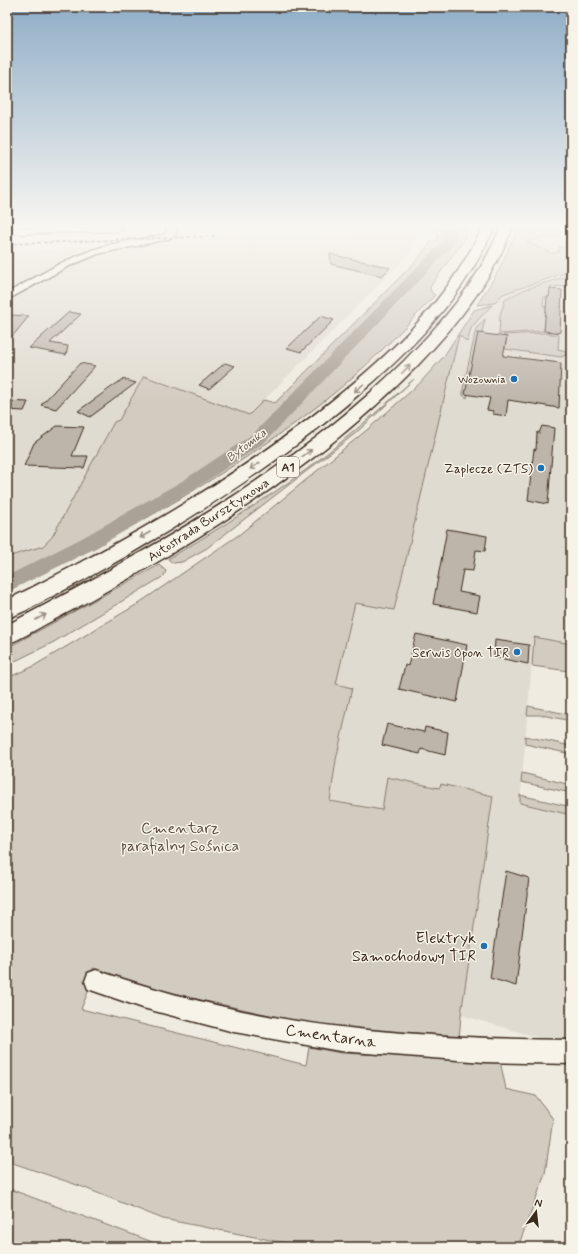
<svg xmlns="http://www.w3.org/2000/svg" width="578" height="1254" viewBox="0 0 578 1254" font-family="Mynerve,sans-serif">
	<rect width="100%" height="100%" fill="#efebe0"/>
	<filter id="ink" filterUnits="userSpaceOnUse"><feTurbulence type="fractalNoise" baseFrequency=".025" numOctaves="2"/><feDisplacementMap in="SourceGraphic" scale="8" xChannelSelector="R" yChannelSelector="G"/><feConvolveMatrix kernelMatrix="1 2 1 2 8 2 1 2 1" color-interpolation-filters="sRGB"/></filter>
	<g filter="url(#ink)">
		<g fill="#e0dbd0">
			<polygon points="419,230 410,253 249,415 144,376 119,420 114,422 52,537 43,546 7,557 7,247 30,246 30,249 39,248 40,251 86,245 97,258 138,247 194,239"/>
			<polygon points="558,237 558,240 571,241 571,644 534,637 520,803 571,815 571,1042 554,1042 461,1015 493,796 441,784 440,788 388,777 382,810 330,801 336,760 352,688 336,684 355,603 394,610 459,335 473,323 490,302 552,254 527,241 542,238"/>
		</g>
		<g fill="#d1cbc0" stroke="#867a6f">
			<path d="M432 228H466L464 240 430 287 431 292 435 295C400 333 364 370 323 402 227 477 117 537 7 591V557L43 546 52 537 114 422 119 420 144 376 249 415 264 400 275 403 417 260 432 241H438V232H433Z"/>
			<polygon points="518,228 559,228 559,237 542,238 527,242 550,253 558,253 559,247 571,249 571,271 503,294 494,303 477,305 499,270"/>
			<polygon points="571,275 571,287 551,286 549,300 547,300 547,297 544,297 543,306 546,307 544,331 499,334 500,315 505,300 523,290"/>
			<polygon points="492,305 476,322 471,328 467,342 459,335 394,610 355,603 336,684 352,688 336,760 330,801 382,810 387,777 439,788 441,784 493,796 461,1015 459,1039 311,1024 150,989 93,968 88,992 81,1009 306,1065 309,1047 341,1053 500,1061 506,1089 536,1096 553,1119 545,1174 518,1247 319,1247 275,1241 163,1219 80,1186 7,1161 7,678 32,667 136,605 240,534 368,429 419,384 444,356 474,310"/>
			<polygon points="485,319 467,398 463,395 463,389 476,329"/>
			<polygon points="544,333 559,335 558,349 566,351 566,355 561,357 505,349 507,337 503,335"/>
			<path d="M414 379 356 433 207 548 182 562 173 563 168 559C215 531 262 502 307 469 344 441 379 410 414 379Z"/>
			<polygon points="159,565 166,571 164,576 52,643 7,665 7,648"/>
			<polygon points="534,637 571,644 571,682 569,671 532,666"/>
			<polygon points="528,706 571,715 571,721 542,715 527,715"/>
			<polygon points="525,736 571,746 571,754 525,744"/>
			<polygon points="522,773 571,785 571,793 521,782"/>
			<polygon points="520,795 571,807 571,815 520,803"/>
			<polygon points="7,1188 166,1247 7,1247"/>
		</g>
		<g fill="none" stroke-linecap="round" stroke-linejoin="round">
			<polygon fill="#aaa296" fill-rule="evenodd" points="442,228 454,228 456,238 451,247 265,442 196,488 96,548 7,592 7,576 82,538 184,480 253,434 442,242 444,238"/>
		</g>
		<g fill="#bdb5aa" stroke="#3b2a1e">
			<polygon points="330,254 379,265 390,268 382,276 331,264"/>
			<polygon points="550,289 562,290 560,333 544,331 547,297 549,297"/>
			<polygon points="69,312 81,314 50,343 68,346 66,355 29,348"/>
			<polygon points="11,315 29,316 7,343 7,319"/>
			<polygon points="321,316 334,320 301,352 287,348"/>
			<polygon points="478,333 507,337 503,356 561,363 559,408 508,400 506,416 493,414 493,411 487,410 490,398 465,394"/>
			<polygon points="80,363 95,366 56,409 41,405"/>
			<polygon points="225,363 235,366 209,389 199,385"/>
			<polygon points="123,379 136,383 90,417 78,411"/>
			<polygon points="7,401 28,402 24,411 7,410"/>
			<polygon points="57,426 84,427 72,456 88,456 84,468 24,466 34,443"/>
			<polygon points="542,426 554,428 548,504 528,500 534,449 536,450 537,432 539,433"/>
			<polygon points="447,529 487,536 485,551 476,550 473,571 463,570 459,592 480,596 477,612 433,604"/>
			<polygon points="416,634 467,645 457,702 399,689 405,665 408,666"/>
			<polygon points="495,640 529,645 528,664 494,657"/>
			<polygon points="387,724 424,732 425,727 448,732 445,755 421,749 420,754 382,745"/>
			<polygon points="506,871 529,878 516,986 490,978"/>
		</g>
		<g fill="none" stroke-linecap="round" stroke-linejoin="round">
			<defs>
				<g id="minor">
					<polygon points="167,228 176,228 175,235 169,239 98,254 67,267 7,300 7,293 61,263 92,250 112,244 163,235 166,234"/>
					<path d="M96 970C175 997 258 1018 341 1027 417 1036 494 1039 571 1040V1064L484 1062 340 1051 234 1032 143 1008 88 989 85 981 88 973Z"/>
				</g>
				<polygon id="major" points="7,228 125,228 120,231 7,234"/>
				<g id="highway">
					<path d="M482 228H494C461 302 406 356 344 407 275 465 200 513 123 558 98 572 73 586 47 599 34 606 21 614 7 618V600C122 543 234 480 334 399 395 350 448 300 482 228Z"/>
					<path d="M500 228H512C492 281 457 324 418 365 329 456 221 527 110 589 89 601 67 613 46 624 33 631 21 639 7 644V625C148 551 290 474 404 361 443 321 479 281 500 228Z"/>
				</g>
			</defs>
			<use href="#minor" stroke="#3b2a1e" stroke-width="3"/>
			<use href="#major" stroke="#3b2a1e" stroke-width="3"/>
			<use href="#highway" stroke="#3b2a1e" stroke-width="3"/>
			<use href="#minor" fill="#f7f3e8" fill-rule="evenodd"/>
			<use href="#major" fill="#f7f3e8" fill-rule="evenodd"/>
			<use href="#highway" fill="#f7f3e8" fill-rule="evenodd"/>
			<polyline stroke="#3b2a1e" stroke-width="2" stroke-dasharray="4 2" stroke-linecap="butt" points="7,244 215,236"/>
		</g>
		<defs><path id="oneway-shaft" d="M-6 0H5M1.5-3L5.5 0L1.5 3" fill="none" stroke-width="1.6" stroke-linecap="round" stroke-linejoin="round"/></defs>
		<g stroke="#998e83">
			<use href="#oneway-shaft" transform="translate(406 369) rotate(-45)"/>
			<use href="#oneway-shaft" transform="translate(359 388) rotate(140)"/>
			<use href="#oneway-shaft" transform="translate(307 453) rotate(-36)"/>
			<use href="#oneway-shaft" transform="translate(255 466) rotate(146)"/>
			<use href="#oneway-shaft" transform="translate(145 535) rotate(150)"/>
			<use href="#oneway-shaft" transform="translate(41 617) rotate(-28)"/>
		</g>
	</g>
	<linearGradient id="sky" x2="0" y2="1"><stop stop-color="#8fadc7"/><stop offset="0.56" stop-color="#f8f6f1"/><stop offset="1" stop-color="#f8f6f1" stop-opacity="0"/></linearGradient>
	<rect width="578" height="404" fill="url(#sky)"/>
	<g fill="#1f6fb2" stroke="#f7f3e8" stroke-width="1.5">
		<circle cx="514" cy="379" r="4"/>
		<circle cx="541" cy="468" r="4"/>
		<circle cx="517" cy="652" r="4"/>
		<circle cx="484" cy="946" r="4"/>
	</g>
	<g text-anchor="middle" stroke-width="3" stroke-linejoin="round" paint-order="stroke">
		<g font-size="11" fill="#3b2a1e" stroke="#f7f3e8" text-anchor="end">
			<text x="506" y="383">Wozownia</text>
		</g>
		<g font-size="12" font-style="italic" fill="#625448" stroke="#f7f3e8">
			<text transform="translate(246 445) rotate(-37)" y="4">Bytomka</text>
		</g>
		<rect fill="#f7f3e8" stroke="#73665b" stroke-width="1" x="277" y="457" width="22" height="20" rx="3"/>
		<g font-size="12" font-weight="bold" fill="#3b2a1e">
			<text x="288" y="471">A1</text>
		</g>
		<g font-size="13" fill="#3b2a1e" stroke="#f7f3e8" text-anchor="end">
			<text x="533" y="473">Zaplecze (ZTS)</text>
			<text x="509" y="657">Serwis Opon TIR</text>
		</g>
		<g font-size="13" fill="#3b2a1e" stroke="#f7f3e8">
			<text transform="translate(208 519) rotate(-33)" y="5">Autostrada Bursztynowa</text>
		</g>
		<g font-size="16" fill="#605246" stroke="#f7f3e8">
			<text x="180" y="833">Cmentarz<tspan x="180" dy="18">parafialny Sośnica</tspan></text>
		</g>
		<g font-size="16" fill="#3b2a1e" stroke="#f7f3e8" text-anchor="end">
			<text x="476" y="943">Elektryk<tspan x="476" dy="18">Samochodowy TIR</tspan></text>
		</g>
		<g font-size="16" fill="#3b2a1e" stroke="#f7f3e8">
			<text transform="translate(331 1035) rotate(8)" y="6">Cmentarna</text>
		</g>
	</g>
	<rect width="578" height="1254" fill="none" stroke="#f7f3e8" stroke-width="24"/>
	<rect x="12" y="12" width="554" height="1230" fill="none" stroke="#3b2a1e" stroke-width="1.5" filter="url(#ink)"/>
	<g transform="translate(536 1212) rotate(15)" stroke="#f7f3e8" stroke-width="3" paint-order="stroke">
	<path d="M0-3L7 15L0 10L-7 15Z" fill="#3b2a1e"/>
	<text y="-6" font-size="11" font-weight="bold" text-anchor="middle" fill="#3b2a1e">N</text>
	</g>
</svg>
